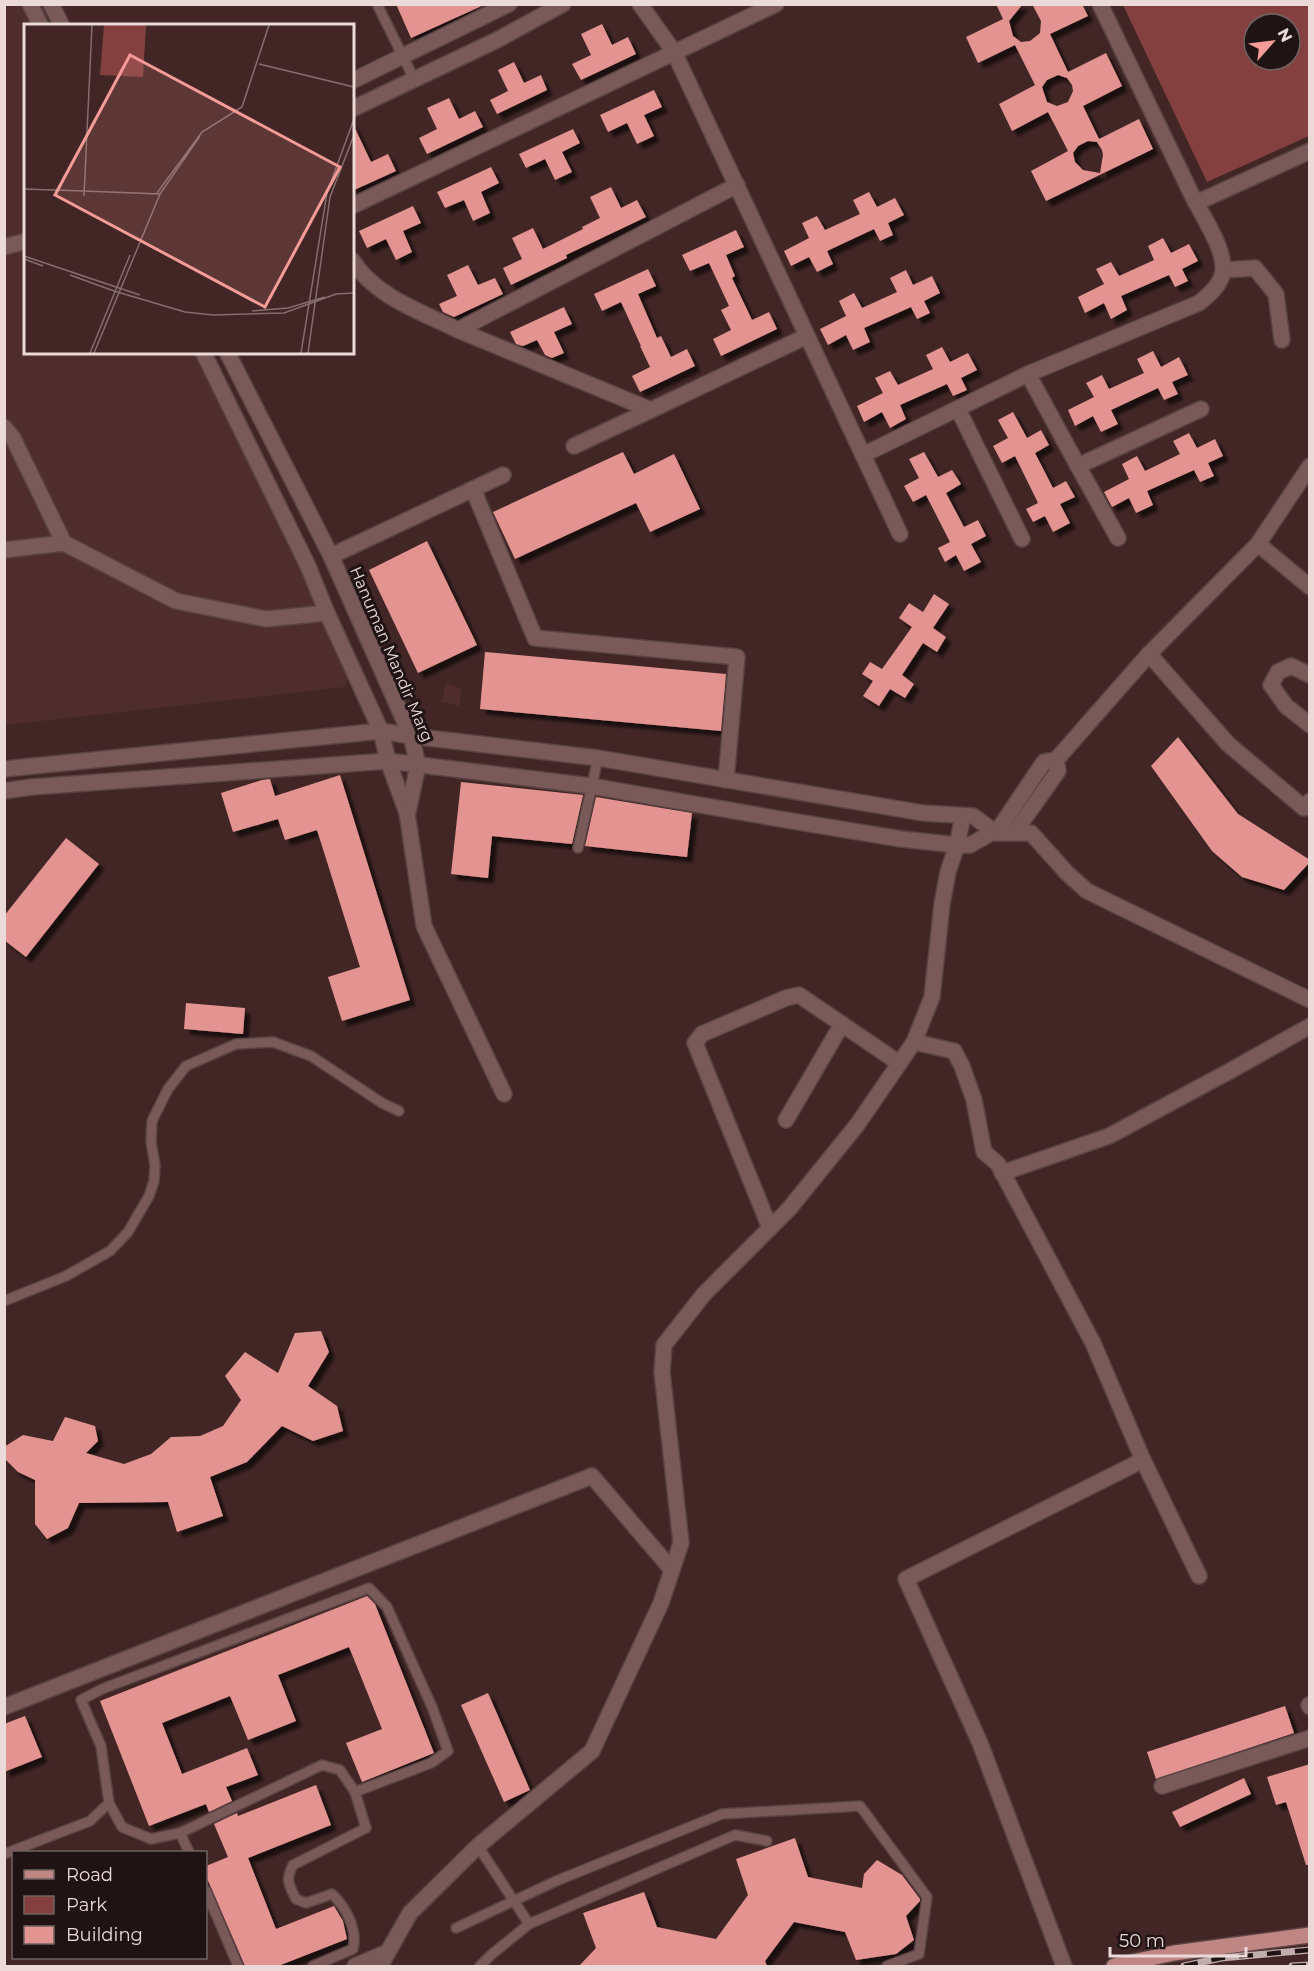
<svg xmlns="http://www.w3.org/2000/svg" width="1314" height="1971" viewBox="0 0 1314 1971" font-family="Montserrat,sans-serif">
	<defs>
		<filter id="shadow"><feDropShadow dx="5.5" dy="5.5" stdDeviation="1.5" flood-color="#0009"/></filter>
	</defs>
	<rect width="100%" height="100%" fill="#412625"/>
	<g fill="#4f2d2c">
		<polygon points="4,5 22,5 32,25 26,26 26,352 198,353 352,657 345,687 5,725"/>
		<polygon points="446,683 462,689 459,706 442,702"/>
	</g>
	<path fill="#83403e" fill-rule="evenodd" d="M1123 5H1309V136L1207 182ZM1254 24H1290V60H1254Z"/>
	<g fill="#e39490" fill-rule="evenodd" filter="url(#shadow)">
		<polygon points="396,4 486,4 411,38"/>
		<path d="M996 4H1023L1009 21 1013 36 1021 42 1030 41 1040 33 1041 21 1032 4H1082L1088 16 1050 34 1068 72 1106 53 1122 86 1083 106 1099 139 1139 119 1153 149 1046 201 1031 171 1068 151 1048 112 1012 131 999 104 1035 85 1015 45 978 63 966 37 1003 19ZM1058 75 1067 78 1072 85 1073 91 1068 102 1057 106 1047 102 1042 87 1047 80ZM1088 141 1097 142 1102 150 1103 155 1100 173 1083 170 1075 162 1073 153 1078 146Z"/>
		<polygon points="602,24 612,45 628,37 636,54 581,80 572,64 591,55 581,34"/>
		<polygon points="514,62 524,83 541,75 547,90 497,114 490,100 508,91 498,70"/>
		<polygon points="654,90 662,107 644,115 654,136 637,144 627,123 608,132 600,115"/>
		<polygon points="449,98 459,119 475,111 483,127 427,154 419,138 437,129 427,108"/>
		<polygon points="352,122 371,162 388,154 396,171 352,191"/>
		<polygon points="573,129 580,143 562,152 572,172 555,180 545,159 526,168 519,154"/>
		<polygon points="491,167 499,183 481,192 490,213 473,221 464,200 445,208 437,192"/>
		<polygon points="611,187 621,208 637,200 646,217 566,255 567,258 511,285 503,268 522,259 512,238 533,228 543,249 583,229 582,227 600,218 590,197"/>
		<polygon points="869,192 877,207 895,198 904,215 888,223 893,235 880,241 874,229 827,251 833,264 817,272 809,257 791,266 784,251 809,238 802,223 817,216 825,230 860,214 853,200"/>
		<polygon points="413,206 421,223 403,231 412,252 396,260 386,239 367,248 359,231"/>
		<polygon points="736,230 744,247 726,255 735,276 732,278 752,320 769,312 777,329 721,356 713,339 731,330 721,310 729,306 709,263 690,271 682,255"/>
		<polygon points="1163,238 1171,253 1189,244 1198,261 1182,269 1188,281 1175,287 1169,275 1121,296 1127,310 1111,319 1104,303 1085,313 1078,297 1104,284 1096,269 1111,262 1119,276 1154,260 1148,246"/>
		<polygon points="468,265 478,285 495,278 503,294 454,317 443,312 439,304 457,296 447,275"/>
		<polygon points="648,269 656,286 638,294 657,338 661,336 671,357 687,349 695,366 640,392 632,376 650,367 640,346 641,346 621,302 602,311 594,294"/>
		<polygon points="906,270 913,285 932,276 940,293 924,301 930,313 917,319 911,307 864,328 870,342 853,350 846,335 828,345 820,329 846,316 839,301 854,293 862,308 897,292 890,278"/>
		<polygon points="564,307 572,324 554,332 564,353 552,358 545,355 537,340 523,346 516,344 510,332"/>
		<polygon points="942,347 950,362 968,353 977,370 961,378 967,390 953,396 947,384 900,405 906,419 890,428 882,412 864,422 857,406 883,393 875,378 890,371 898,385 933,369 926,355"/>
		<polygon points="1153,351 1161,367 1179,357 1188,375 1172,382 1178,394 1164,400 1158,388 1111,410 1118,424 1101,432 1093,416 1075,426 1068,410 1094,397 1086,383 1102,375 1109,389 1144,373 1137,359"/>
		<polygon points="1013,412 1027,438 1041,430 1049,445 1035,453 1053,488 1066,481 1075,497 1060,504 1070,523 1053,532 1045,516 1033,522 1026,509 1038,503 1015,456 1002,463 993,446 1008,438 998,420"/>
		<polygon points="1189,433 1197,448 1215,439 1223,456 1208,463 1214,476 1200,482 1194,470 1147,491 1153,505 1136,513 1129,498 1112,507 1104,492 1129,479 1122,464 1137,456 1145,471 1180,454 1173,441"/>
		<polygon points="623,452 634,474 674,454 700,509 650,532 636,503 515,559 493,512"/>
		<polygon points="924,452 938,477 952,470 961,484 946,493 964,527 978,520 986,536 971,544 981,562 964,571 956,555 945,562 938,548 950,542 926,495 913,502 904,486 919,478 909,459"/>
		<polygon points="427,541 477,645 418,673 369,570"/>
		<polygon points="934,594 949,604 933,628 946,637 937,652 923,643 902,675 914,684 905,698 890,689 879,706 863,696 873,681 862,674 870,662 882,669 912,627 899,618 909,603 923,612"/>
		<polygon points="485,652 726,674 721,731 480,709"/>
		<polygon points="1178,737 1238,814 1310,860 1310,862 1284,890 1242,877 1212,851 1151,766"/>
		<polygon points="340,775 410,1000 342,1021 328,977 360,967 317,830 285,840 278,819 233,832 221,793 262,780 270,779 275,796"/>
		<polygon points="461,782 583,795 572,844 492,836 488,878 451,874"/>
		<polygon points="596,797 692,813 687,857 585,846"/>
		<polygon points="66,838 99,864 26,957 4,940 4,916"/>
		<polygon points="186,1003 245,1008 243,1034 184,1029"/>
		<polygon points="321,1331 329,1352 308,1386 337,1406 343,1431 313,1441 282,1426 247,1462 210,1477 223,1516 177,1532 168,1502 79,1503 68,1528 47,1539 35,1524 35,1480 18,1472 4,1458 4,1447 23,1435 53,1441 65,1417 95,1426 98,1441 86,1453 124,1464 151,1454 171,1437 200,1436 223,1426 241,1400 225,1376 245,1352 278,1373 295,1333"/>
		<polygon points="367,1596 375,1604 434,1753 362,1782 346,1743 382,1729 349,1647 278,1675 296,1721 248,1740 230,1696 162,1723 182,1774 247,1748 258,1775 226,1787 232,1801 209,1812 206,1804 149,1826 100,1701"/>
		<polygon points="488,1693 530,1790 504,1802 461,1705"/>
		<polygon points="1285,1706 1294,1733 1156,1779 1147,1752"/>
		<polygon points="25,1716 42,1757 4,1772 4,1724"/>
		<polygon points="1310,1764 1310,1865 1306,1865 1286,1802 1276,1805 1267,1777"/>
		<polygon points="1244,1778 1251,1794 1180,1827 1172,1812"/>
		<polygon points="316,1785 331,1825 248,1858 276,1929 334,1906 343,1921 347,1939 278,1966 245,1966 206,1876 206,1866 228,1857 214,1824 237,1813 238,1816"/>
		<polygon points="795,1838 808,1877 862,1888 864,1874 877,1860 902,1875 920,1899 920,1901 906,1916 914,1940 896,1954 856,1960 845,1932 794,1922 765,1961 767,1966 579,1966 596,1948 583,1913 644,1892 657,1927 716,1939 748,1895 736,1859"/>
	</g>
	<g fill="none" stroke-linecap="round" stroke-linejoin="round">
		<defs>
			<g id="lane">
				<polyline points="377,4 414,79"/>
				<polyline points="578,848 598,758"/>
				<polyline points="4,1301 66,1276 110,1251 128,1232 149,1196 154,1181 155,1165 151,1142 152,1121 168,1089 186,1066 236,1044 273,1042 311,1056 382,1103 399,1111"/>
				<polygon points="369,1588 387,1607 432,1707 448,1751 431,1763 355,1792 340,1770 322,1765 180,1833 151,1839 122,1827 109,1803 101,1746 81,1700 102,1689"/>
				<polyline points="180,1833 189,1852"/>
				<polyline points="478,1846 529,1924"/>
				<polyline points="4,1854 90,1821 109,1803"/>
				<polyline points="206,1891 238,1966"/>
				<polyline points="456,1928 556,1881 722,1814 860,1806 927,1897 919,1954 887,1966"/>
				<path d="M313 1966 353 1949C358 1929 345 1906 332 1894L306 1903 296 1899C289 1885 285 1880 293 1865L366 1828 355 1792"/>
				<polyline points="480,1966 491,1955 529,1924 735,1835 767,1841"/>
			</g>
			<g id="street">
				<polyline points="640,4 674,52 900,534"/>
				<polyline points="737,185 458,330 651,410 807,336"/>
				<polyline points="1196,203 1310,151"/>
				<polyline points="352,206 776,4"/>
				<polyline points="4,247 26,241"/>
				<path d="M352 260C375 297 422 312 458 330"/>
				<polyline points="1223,270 1255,268 1276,294 1282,340"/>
				<polyline points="1028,374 1078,466 1201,409"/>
				<polyline points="958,409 1022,539"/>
				<polyline points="4,427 13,438 64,543 4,550"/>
				<polyline points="574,446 651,410"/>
				<path d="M863 455 1028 374 1199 303C1209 295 1221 285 1223 271 1225 247 1200 213 1190 191 1160 129 1130 67 1100 4"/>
				<polyline points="1078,466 1118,538"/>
				<polyline points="473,489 535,638 737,657 726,780"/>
				<polyline points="64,543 176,601 266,619 327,613"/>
				<polyline points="1258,544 1310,587"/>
				<polyline points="331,556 503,475"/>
				<polyline points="1149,654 1228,744 1304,808 1310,801"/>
				<polyline points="1310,675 1291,666 1278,672 1271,685 1286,706 1310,725"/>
				<polyline points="388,761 407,813 424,926 504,1094"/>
				<polyline points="408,812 418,765"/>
				<polyline points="996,833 1044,762 1056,760 1149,654 1258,544 1310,466"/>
				<polyline points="1014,833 1058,771 1056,760"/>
				<polyline points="914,1042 954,1051 962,1066 974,1100 984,1152 998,1164 1093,1343 1143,1460 906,1579 980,1743 1064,1966"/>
				<polyline points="786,1120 842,1024"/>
				<polyline points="1002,1173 1109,1136 1228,1072 1310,1026"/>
				<polyline points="770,1228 695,1043 702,1034 786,998 799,995 899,1063"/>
				<polyline points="1143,1460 1199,1576"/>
				<polyline points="1309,1705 1310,1707"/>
				<polyline points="4,1707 592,1476 672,1570"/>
				<polyline points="1162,1786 1310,1738"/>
				<polyline points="355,1966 388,1952"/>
				<polyline points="380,1966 410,1913 478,1846 592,1751 661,1603 681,1543 662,1372 664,1345 704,1294 789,1209 857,1125 914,1042 932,997 942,904 948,872 957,845 963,816"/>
			</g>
			<g id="secondary">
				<polyline points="30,4 41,26"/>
				<polyline points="51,4 62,26"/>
				<polyline points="352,81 509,4"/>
				<polyline points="352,109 497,40 563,4"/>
				<polyline points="203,352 308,566 327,613 381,731 388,761"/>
				<polyline points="227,352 331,556 411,736 418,765"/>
				<polyline points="4,769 381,731 411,736 598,758 923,813 973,816 996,833 1031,833 1067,873 1087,891 1310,1000"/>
				<polyline points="4,791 32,787 388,761 591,786 786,820 901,839 957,845 970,845 993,832"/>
			</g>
			<polyline id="primary" points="1114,1966 1174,1953 1310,1935"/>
		</defs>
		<use href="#lane" stroke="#5a4343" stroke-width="12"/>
		<use href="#street" stroke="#5a4343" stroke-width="18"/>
		<use href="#secondary" stroke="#5a4343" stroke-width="18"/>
		<use href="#primary" stroke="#5a4343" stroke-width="18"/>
		<use href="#lane" stroke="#795a59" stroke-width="9"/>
		<use href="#street" stroke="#795a59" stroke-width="15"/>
		<use href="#secondary" stroke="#795a59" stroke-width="15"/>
		<use href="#primary" stroke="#c08683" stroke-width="15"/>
		<defs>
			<g id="rail">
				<polyline points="1184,1966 1221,1958 1310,1950"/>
				<polyline points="1292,1966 1310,1965"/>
			</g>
		</defs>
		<use href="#rail" stroke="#c1adac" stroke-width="7"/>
		<use href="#rail" stroke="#1f1313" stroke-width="4.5" stroke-dasharray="14" stroke-linecap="butt"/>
	</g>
	<g text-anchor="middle" stroke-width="6" stroke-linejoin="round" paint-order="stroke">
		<g font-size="16" fill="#ecdad9" stroke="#1f1313">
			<text transform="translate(392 654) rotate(67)" y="6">Hanuman Mandir Marg</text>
		</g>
	</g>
	<g transform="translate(24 24)">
		<rect width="330" height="330" fill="#412625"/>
		<path d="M80 1H122L119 53 76 51Z" fill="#83403e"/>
		<path fill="none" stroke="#856e6d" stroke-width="1.5" d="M235 40 330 63M0 165 59 167M59 167 136 170 70 329M133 169 178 108 218 83 245 1M136 170 176 112M60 172 68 1M0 232 92 263M0 235 19 242M46 251 90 267M92 263 116 271M90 267 161 288 189 291 260 289 312 270 330 269M228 287 264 284 301 273M66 329 106 231M277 329 303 169 330 95M284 329 306 173 330 111"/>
		<path fill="#f59b98" fill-opacity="0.15" stroke="#f59b98" stroke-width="3" d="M106 31 316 143 241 283 31 171Z"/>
		<rect width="330" height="330" fill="none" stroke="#ecdad9" stroke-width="3"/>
	</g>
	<rect width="1314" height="1971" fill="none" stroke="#ecdad9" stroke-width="12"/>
	<rect x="12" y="1851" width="195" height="108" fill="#1f1313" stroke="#716362" stroke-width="1.5"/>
	<rect x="24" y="1870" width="30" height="9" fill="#c08683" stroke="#716362" stroke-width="1.5"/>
	<text x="66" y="1881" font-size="18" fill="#ecdad9">Road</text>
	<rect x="24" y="1896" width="30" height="18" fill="#83403e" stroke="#716362" stroke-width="1.5"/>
	<text x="66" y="1911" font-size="18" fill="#ecdad9">Park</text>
	<rect x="24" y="1926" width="30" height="18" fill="#e39490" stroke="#716362" stroke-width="1.5"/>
	<text x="66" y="1941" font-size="18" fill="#ecdad9">Building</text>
	<g transform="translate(1272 42) rotate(62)"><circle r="28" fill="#1f1313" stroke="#716362" stroke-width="1.5"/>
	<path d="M0-4.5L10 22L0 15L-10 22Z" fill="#f59b98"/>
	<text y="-9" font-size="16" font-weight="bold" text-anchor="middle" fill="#ecdad9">N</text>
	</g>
	<path d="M1110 1947v9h136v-9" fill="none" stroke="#ecdad9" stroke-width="3"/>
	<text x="1119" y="1947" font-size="18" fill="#ecdad9" stroke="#1f1313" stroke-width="4.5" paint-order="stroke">50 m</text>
</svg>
